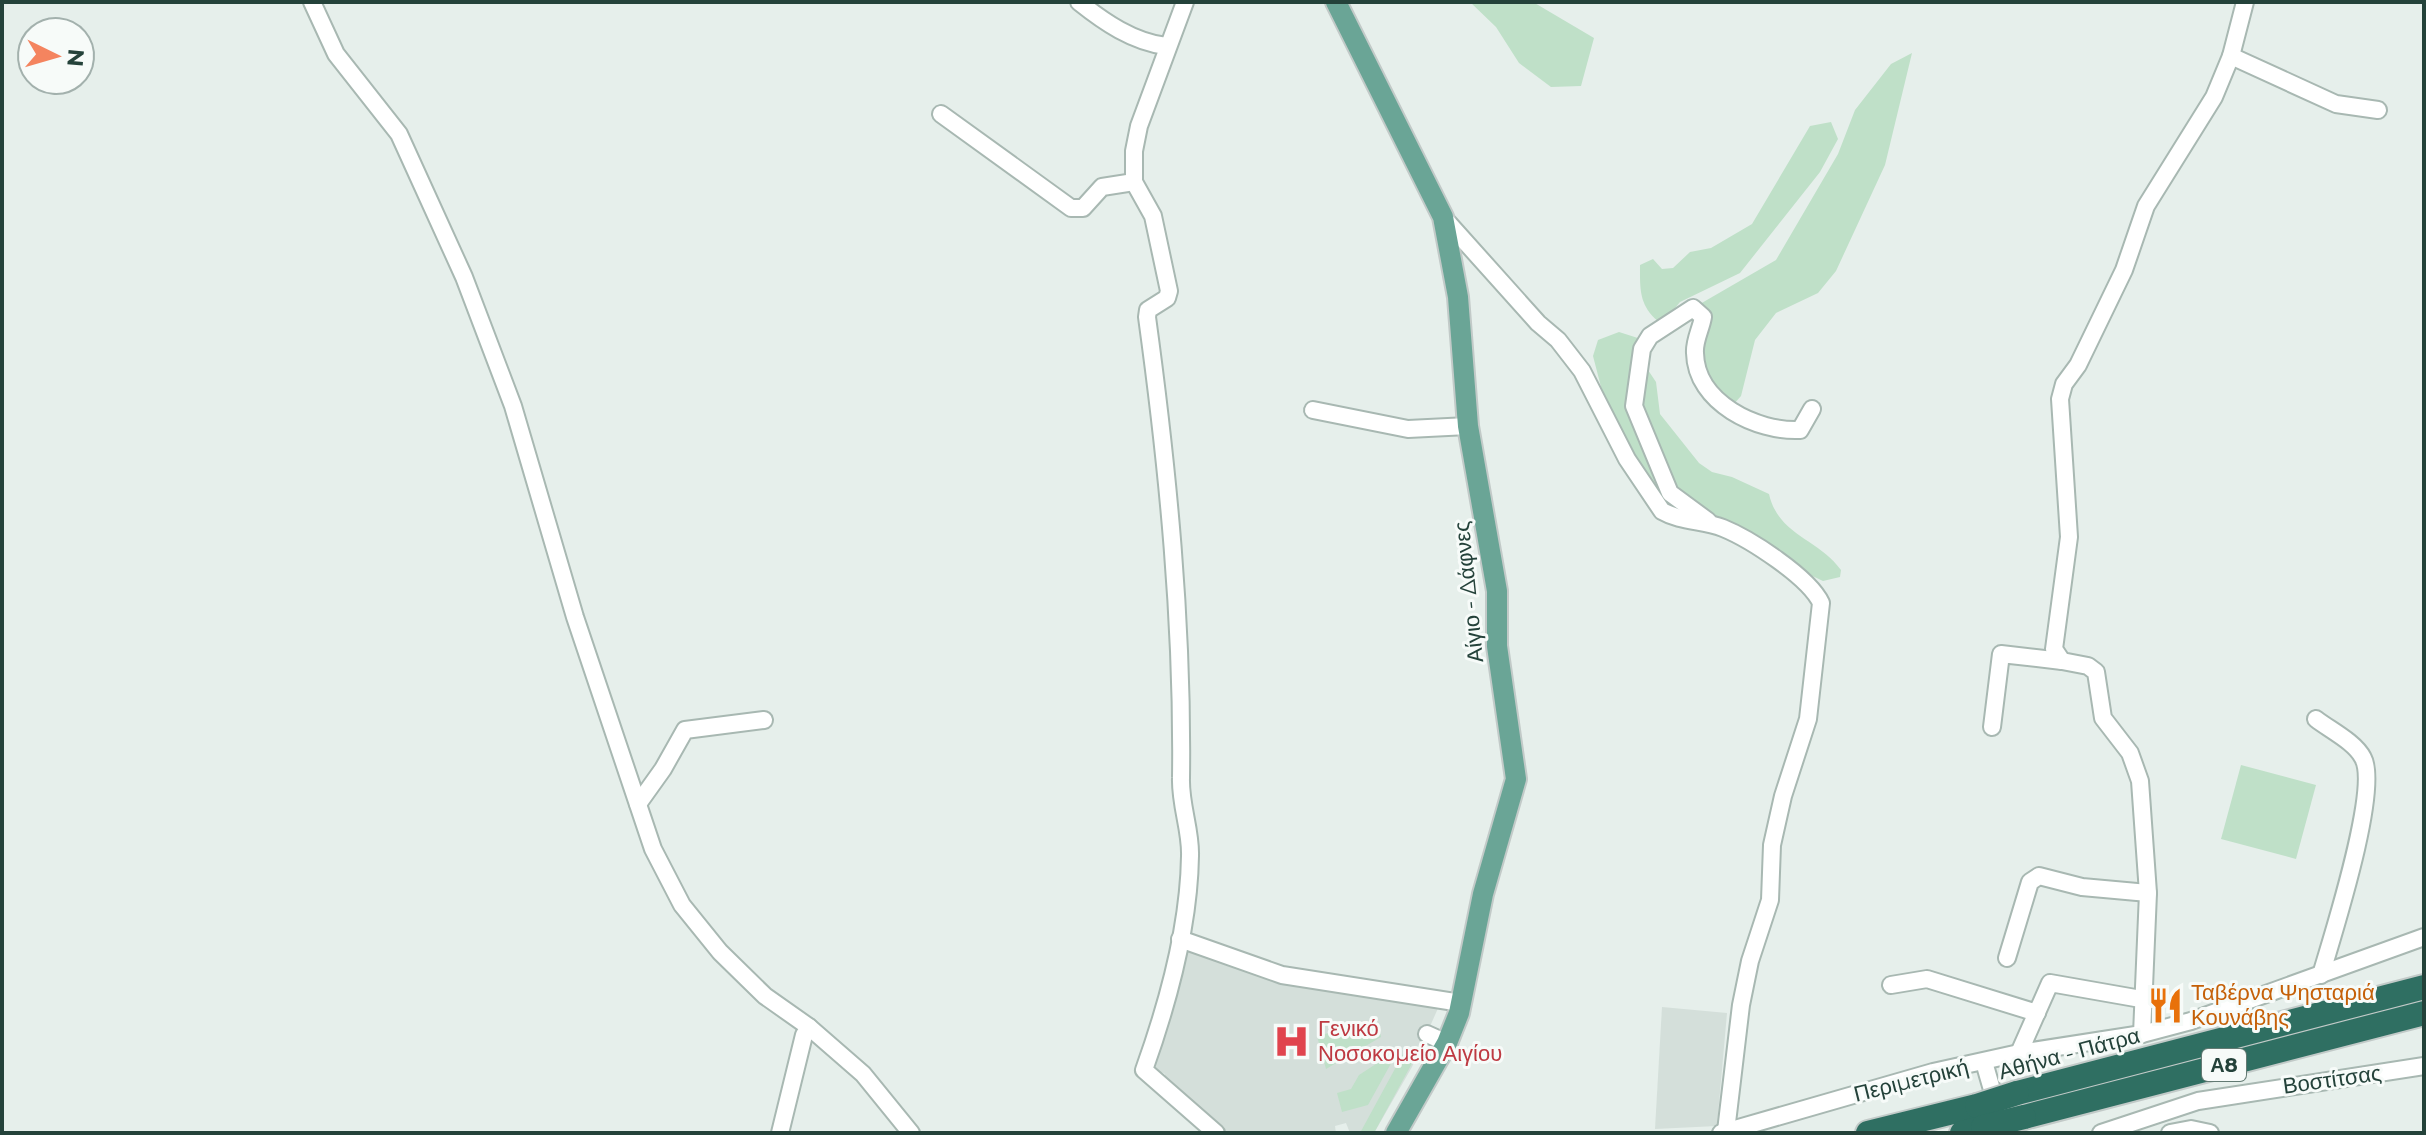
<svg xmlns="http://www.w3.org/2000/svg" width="2426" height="1135" viewBox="0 0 2426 1135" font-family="Montserrat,sans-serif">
	<rect width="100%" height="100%" fill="#e6efeb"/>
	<g fill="#d4dfda">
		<polygon points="1182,949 1279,981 1439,1006 1412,1067 1374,1133 1350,1133 1346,1123 1335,1126 1336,1133 1226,1133 1165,1079 1165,1074 1153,1068"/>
		<polygon points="1662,1007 1727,1013 1717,1126 1655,1129"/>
	</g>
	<g fill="#bfe0c8">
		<polygon points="1470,2 1533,2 1594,38 1581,86 1551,87 1519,63 1496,27"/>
		<path d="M1912 53 1885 165 1836 271 1818 293 1776 313 1755 340 1741 396 1733 405C1685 362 1711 353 1700 304L1776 260 1838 154 1855 110 1891 64Z"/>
		<path d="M1831 122 1838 139 1820 172 1740 273 1680 302 1667 318 1658 321C1639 305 1640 289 1640 265L1653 259 1662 269 1673 268 1690 252 1711 248 1752 224 1810 126Z"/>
		<path d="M1619 332 1641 339 1644 364 1656 382 1660 414 1699 463 1712 472 1732 477 1769 494C1778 535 1819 539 1841 570L1840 577 1823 581 1665 506 1645 480 1607 410 1593 356 1598 340Z"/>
		<polygon points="2241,765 2316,785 2296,859 2221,839"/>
		<polygon points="1367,1023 1379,1027 1381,1037 1326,1069 1317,1036"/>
		<polygon points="1418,1046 1421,1047 1374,1133 1360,1133 1403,1054"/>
		<polygon points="1399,1049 1368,1105 1342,1112 1337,1093 1351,1089 1359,1075"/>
	</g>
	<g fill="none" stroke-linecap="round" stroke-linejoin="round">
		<defs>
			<g id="minor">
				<polyline points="312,2 336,54 399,134 464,277 513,406 575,617 653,849 682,905 720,952 765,996 809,1027 863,1074 911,1133"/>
				<path d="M1079 2C1104 22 1133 42 1166 46"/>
				<path d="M1185 2 1139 126 1134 151V182L1153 216 1169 291 1167 298 1148 310 1147 317C1168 470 1183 624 1181 778 1180 805 1191 830 1190 856 1189 928 1168 1003 1144 1070L1216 1133"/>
				<polyline points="2231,56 2336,104 2378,110"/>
				<polyline points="941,114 1071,208 1083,208 1102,187 1134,182"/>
				<path d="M1443 217 1538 323 1558 340 1582 371 1627 459 1662 511C1681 522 1703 520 1723 528 1750 539 1809 577 1821 603L1808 719 1783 796 1772 845 1770 900 1750 961 1741 1005 1726 1131"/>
				<polyline points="1313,410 1408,429 1468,426"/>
				<path d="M1708 521 1670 493 1634 406 1642 349 1650 336 1693 308 1703 317C1701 329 1694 341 1695 353 1696 403 1757 432 1800 430L1812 409"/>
				<path d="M2316 719C2330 730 2355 742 2363 758 2380 789 2332 937 2321 975"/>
				<polyline points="1992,727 2001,654 2062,661"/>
				<polyline points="638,804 663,769 685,730 764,720"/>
				<polyline points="1180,939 1282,975 1461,1003"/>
				<polyline points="2007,958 2030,882 2039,876 2082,887 2148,893"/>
				<polyline points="1891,985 1927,979 2037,1013"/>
				<polyline points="1427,1034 1447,1043"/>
				<polyline points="2142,1034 2148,893 2140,781 2130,753 2103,718 2096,672 2088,666 2062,661 2054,649 2069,537 2060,399 2064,384 2078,365 2124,270 2146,206 2214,97 2231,56 2245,2"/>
				<polyline points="2019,1053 2050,983 2141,999"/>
				<polyline points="1984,1062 1997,1107"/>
				<polyline points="780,1133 804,1035 809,1027"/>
				<polyline points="1721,1133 1933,1072 2019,1053 2142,1034 2191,1021 2424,937"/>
				<polyline points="2101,1133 2198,1101 2424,1066"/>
				<polyline points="2170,1133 2191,1129 2210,1133"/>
			</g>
			<polyline id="major" points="1336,2 1443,217 1458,297 1468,426 1497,591 1497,646 1516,779 1483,894 1459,1013 1447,1043 1396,1133"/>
			<g id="highway">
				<polyline points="2017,1093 2424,987"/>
				<polyline points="2024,1117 2424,1013"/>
				<polyline points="1868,1133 1977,1106"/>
				<polyline points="1962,1133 1983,1127"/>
			</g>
		</defs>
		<use href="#minor" stroke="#a8b8b2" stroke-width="20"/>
		<use href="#major" stroke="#c2cac8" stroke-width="24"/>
		<use href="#highway" stroke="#c2cac8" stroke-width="28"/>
		<use href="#minor" stroke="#fff" stroke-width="16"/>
		<use href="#major" stroke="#6aa596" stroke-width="20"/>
		<use href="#highway" stroke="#2f6f62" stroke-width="24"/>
		<defs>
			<g id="highway-bridge">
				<polyline points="1977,1106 2017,1093"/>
				<polyline points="1983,1127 2024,1117"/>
			</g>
		</defs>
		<use href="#highway-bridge" stroke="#c2cac8" stroke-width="28" stroke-linecap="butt"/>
		<use href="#highway-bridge" stroke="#2f6f62" stroke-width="24"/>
	</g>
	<defs>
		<symbol id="restaurant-bare" viewBox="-9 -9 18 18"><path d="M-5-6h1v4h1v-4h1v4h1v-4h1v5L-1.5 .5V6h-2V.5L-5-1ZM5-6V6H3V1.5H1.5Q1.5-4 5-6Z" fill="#e8710a" stroke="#f7fbf9" stroke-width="2.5" paint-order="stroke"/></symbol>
		<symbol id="hospital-bare" viewBox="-9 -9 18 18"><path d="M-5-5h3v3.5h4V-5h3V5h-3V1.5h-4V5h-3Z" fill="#e0444e" stroke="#f7fbf9" stroke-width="2.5" paint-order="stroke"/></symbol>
	</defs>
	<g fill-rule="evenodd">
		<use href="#restaurant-bare" x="2140" y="980" width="51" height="51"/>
		<use href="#hospital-bare" x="1266" y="1016" width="51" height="51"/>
	</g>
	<g text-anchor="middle" stroke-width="6" stroke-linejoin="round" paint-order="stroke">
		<rect fill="#f7fbf9" stroke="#637a73" stroke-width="2" x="2202" y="1049" width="44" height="32" rx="6"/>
		<g font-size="20" font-weight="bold" fill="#24423a">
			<text x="2224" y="1072">Α8</text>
		</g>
		<g font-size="22" fill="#24423a" stroke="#f7fbf9">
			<text transform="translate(1468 592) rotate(-96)" y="8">Αίγιο - Δάφνες</text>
			<text transform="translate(2069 1053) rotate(-15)" y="8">Αθήνα - Πάτρα</text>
			<text transform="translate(2332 1079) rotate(-8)" y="8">Βοστίτσας</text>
			<text transform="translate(1911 1080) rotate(-14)" y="8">Περιμετρική</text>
		</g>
		<g font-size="22" fill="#c56008" stroke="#f7fbf9" text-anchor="start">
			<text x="2191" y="1000">Ταβέρνα Ψησταριά<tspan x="2191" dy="25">Κουνάβης</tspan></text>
		</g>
		<g font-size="22" fill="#be3a42" stroke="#f7fbf9" text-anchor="start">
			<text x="1318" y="1036">Γενικό<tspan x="1318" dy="25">Νοσοκομείο Αιγίου</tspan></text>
		</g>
	</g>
	<rect width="2426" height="1135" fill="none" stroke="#24423a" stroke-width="8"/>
	<g transform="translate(56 56) rotate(95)"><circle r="38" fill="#f7fbf9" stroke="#a3b1ad" stroke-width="2"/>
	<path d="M0-6L14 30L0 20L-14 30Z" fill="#f4845f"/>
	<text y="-12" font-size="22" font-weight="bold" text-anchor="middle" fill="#24423a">N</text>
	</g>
</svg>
